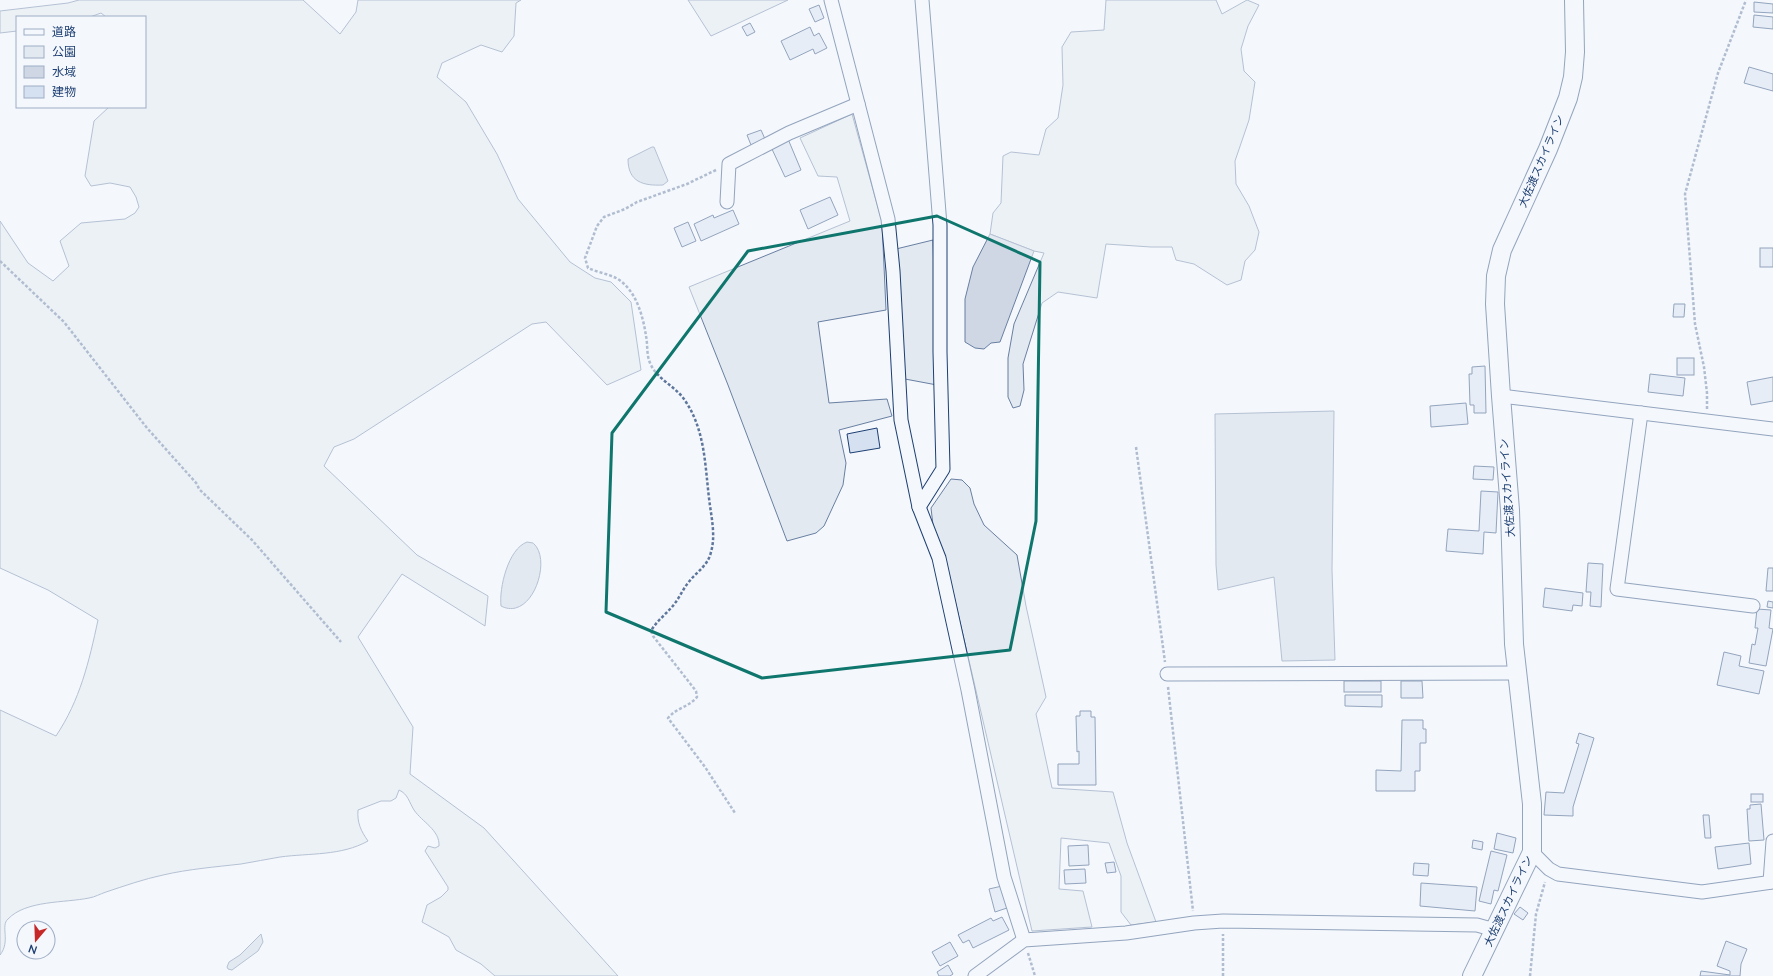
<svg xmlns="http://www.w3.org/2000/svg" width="1773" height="976" viewBox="0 0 1773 976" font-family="Lato,'Noto Sans JP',sans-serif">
	<rect width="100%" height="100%" fill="#f4f7fb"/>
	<g fill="#e3e9f0" stroke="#687fa3">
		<path d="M79 0H303L340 34 356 12 358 0H521L516 3 514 36 502 52 481 45 442 63 437 77 466 102 497 154 518 199 570 262 595 278 611 282 631 302 641 370 607 385 546 322 532 324 354 439 334 447 324 466 417 555 488 596 485 626 402 574 358 637 413 727 410 774 484 828 618 976H495L481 964 456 950 449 937 422 922 427 905 441 897 448 890V887L425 851 428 846 435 848 439 846C440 830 422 822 414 810 409 802 408 794 399 790L396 798 391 801H381L358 810C357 823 361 831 368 841 341 856 310 853 280 857 267 859 254 862 241 864 215 867 189 869 163 875 144 879 124 886 106 892 100 894 95 897 89 898 65 903 26 900 8 919 0 926 11 941 0 955V710L56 736C80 700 89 662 98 620L48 590 0 568V221L28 263 53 281 69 266 60 241 81 223 125 219 135 213 139 207 136 197 130 187 110 183 91 186 85 176 94 121 109 107H145V17H106L101 13 90 17H17V31L0 33V11L68 3Z"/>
		<polygon points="688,0 788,0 711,36"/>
		<polygon points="1106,0 1216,0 1222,14 1247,0 1259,5 1248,26 1241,49 1244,71 1255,82 1249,120 1235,161 1236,184 1249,206 1259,232 1255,250 1245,261 1241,280 1227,285 1194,264 1176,260 1172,247 1151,247 1106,244 1097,298 1058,292 1042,303 1023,364 1024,390 1020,406 1013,408 1008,397 1008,358 1014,324 1044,253 1034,251 990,234 993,213 1001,203 1003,156 1011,152 1039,155 1046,129 1058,118 1063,85 1062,47 1071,32 1104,30"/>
		<polygon points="852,114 882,222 886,310 818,322 829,403 887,399 892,416 839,430 846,463 843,485 824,526 816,533 787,541 728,385 689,287 850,221 837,177 818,176 800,138"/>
		<polygon points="933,240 937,385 905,379 896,249"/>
		<polygon points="951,479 962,480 970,488 974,504 984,525 1017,555 1026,606 1046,697 1036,714 1052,788 1113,792 1127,843 1156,922 1131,925 1121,912 1121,876 1109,843 1061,838 1059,889 1083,891 1092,927 1032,931 953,592 933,525 931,508"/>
	</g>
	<g fill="#cfd7e4" stroke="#687fa3">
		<path d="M652 147H654L668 181 663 185C643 186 628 182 628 159Z"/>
		<polygon points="990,234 1034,251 1000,342 991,343 984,349 975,348 965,342 965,299 973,267"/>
		<polygon points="1334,411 1332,570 1335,660 1282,661 1274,577 1218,590 1216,565 1215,414"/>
		<path d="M527 542 533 543C553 559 532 622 501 606 499 588 508 549 527 542Z"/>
		<polygon points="261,934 263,942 258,951 232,970 228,969 227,967 229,962 240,955"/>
	</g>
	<g fill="#d5e0f0" stroke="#1d3f73">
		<polygon points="1754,2 1773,4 1773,13 1754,12"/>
		<polygon points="819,5 824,18 815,22 809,9"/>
		<polygon points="1754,15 1773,17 1773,29 1753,27"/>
		<polygon points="750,23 755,32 747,36 742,27"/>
		<polygon points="810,27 814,36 819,33 827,48 815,54 813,49 790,60 781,41"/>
		<polygon points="1749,67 1773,74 1773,91 1744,83"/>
		<polygon points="761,130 765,139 751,145 747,135"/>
		<polygon points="788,139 801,170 785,177 771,147"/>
		<polygon points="830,197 838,215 808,229 800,210"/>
		<polygon points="733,210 739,224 701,241 694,224 713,215 714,218"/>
		<polygon points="688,222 696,241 682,247 674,228"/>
		<rect x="1760" y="248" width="13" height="19"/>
		<polygon points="1674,304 1685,304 1684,317 1673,317"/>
		<rect x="1677" y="358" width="17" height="17"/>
		<polygon points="1485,366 1486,413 1474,413 1474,405 1470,405 1469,374 1472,374 1472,367"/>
		<polygon points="1650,374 1685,378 1683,396 1648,392"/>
		<polygon points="1773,377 1773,401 1751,405 1747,382"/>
		<polygon points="1466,403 1468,424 1431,427 1430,406"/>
		<polygon points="877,428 880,448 850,453 847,434"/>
		<polygon points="1474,466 1494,467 1493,480 1473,479"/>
		<polygon points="1481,491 1498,492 1496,533 1484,532 1483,554 1446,551 1448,529 1479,531"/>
		<polygon points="1588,563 1603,564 1601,607 1590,606 1591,592 1586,592"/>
		<polygon points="1768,568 1773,568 1773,591 1766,591"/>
		<polygon points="1545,588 1583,593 1582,606 1573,605 1572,611 1543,607"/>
		<polygon points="1768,601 1773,602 1773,608 1767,607"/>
		<polygon points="1757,609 1771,610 1769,628 1773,629 1766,666 1749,663 1752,644 1755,645 1758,628 1755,628"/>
		<polygon points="1724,652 1741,656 1739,666 1764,671 1759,694 1717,685"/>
		<rect x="1344" y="681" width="37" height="11"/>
		<polygon points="1401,681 1422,681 1423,698 1401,698"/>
		<polygon points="1345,695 1382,695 1382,707 1345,706"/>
		<polygon points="1080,711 1091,711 1091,717 1095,717 1096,785 1058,785 1058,764 1079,764 1079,751 1077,752 1076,716 1080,716"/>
		<polygon points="1402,720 1423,720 1423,729 1426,729 1426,743 1420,743 1420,771 1415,771 1415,791 1376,791 1376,770 1401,771"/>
		<polygon points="1579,733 1594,738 1573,807 1573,816 1544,815 1546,792 1564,793 1579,744 1576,743"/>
		<rect x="1751" y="794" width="12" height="8"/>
		<polygon points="1761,804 1764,840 1749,841 1747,809 1750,809 1750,805"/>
		<polygon points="1703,815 1709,815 1711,838 1705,838"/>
		<polygon points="1497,833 1516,838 1513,853 1494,849"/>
		<polygon points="1473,840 1483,842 1482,850 1472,848"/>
		<polygon points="1749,843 1751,864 1718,869 1715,847"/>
		<polygon points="1088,845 1089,865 1069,866 1068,846"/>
		<polygon points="1491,851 1507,855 1498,891 1494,890 1491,904 1479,901"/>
		<polygon points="1114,862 1116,872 1107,873 1105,863"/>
		<polygon points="1414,863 1429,864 1428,876 1413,875"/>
		<polygon points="1085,869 1086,883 1065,884 1064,870"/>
		<polygon points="1421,883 1477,887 1475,911 1420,906"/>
		<polygon points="1002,886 1007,908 995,912 989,889"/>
		<polygon points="1520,907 1528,913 1523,920 1514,914"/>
		<polygon points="1002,917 1009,930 973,948 969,940 963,943 958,935 991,918 993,921"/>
		<polygon points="1726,941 1747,949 1741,964 1740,976 1700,976 1701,971 1730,975 1730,971 1717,966"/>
		<polygon points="950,942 958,956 940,966 932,952"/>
		<polygon points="948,965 953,974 950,976 939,976 937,972"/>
	</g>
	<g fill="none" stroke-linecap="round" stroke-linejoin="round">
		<defs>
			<g id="street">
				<polyline points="831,0 888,219 893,271 901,420 919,507 939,558 968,690 1004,877 1024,940"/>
				<polyline points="727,202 729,164 789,133 858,104"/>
				<polyline points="1501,396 1773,429"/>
				<polyline points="1641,413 1617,589 1753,606"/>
				<polyline points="919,507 943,469 940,352 940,225 922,0"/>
				<polyline points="1167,674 1516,673"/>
				<polyline points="1532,852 1549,869 1558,874 1702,892 1773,882"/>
				<polyline points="1770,882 1773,841"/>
				<polyline points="975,976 1024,940 1126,933 1194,923 1223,921 1477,925 1495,930"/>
			</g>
			<polyline id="secondary" points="1472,976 1532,852 1532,804 1514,644 1510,510 1501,396 1495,304 1496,276 1502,250 1548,149 1568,98 1573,77 1575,52 1574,0"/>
		</defs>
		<use href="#street" stroke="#1d3f73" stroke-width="15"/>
		<use href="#secondary" stroke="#1d3f73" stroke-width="20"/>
		<g stroke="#5e769c" stroke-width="2.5" stroke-dasharray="3 2" stroke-linecap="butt">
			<path d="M716 170 687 184 637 202 625 209 604 217 597 226 585 258 588 268C597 272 608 274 616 278 636 289 643 316 646 336 648 345 646 356 651 365 658 380 677 387 686 402 705 431 705 465 709 498 711 516 716 535 711 552 708 566 696 572 688 583 683 589 680 597 675 603 668 613 657 620 651 631L653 636 696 691 697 697C689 707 676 708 668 718L705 767 735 813"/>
			<polyline points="0,261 64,322 147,428 197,484 199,489 252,540 341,642"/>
			<polyline points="1707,409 1707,393 1704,367 1695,324 1685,194 1718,73 1746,0"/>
			<polyline points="1136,447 1165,662"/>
			<polyline points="1168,687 1193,911"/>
			<polyline points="1028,953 1035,976"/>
			<polyline points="1223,976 1223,934"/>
			<polyline points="1530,976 1536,914 1545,882"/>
		</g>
		<use href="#street" stroke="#f4f7fb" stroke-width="13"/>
		<use href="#secondary" stroke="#f4f7fb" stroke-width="18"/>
	</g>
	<path d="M0 0H1773V976H0ZM937 216 1040 262 1036 521 1010 650 762 678 606 612 612 433 748 251Z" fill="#f4f7fb" fill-opacity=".55" fill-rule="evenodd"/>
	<path fill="none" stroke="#0f766e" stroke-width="3" stroke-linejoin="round" d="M937 216 1040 262 1036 521 1010 650 762 678 606 612 612 433 748 251Z"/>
	<g text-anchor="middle" stroke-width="3" stroke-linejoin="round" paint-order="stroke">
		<g font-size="11" fill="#1d3f73" stroke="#f4f7fb">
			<text transform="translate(1541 161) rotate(-67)" y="4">大佐渡スカイライン</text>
			<text transform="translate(1507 488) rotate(-94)" y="4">大佐渡スカイライン</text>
			<text transform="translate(1508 901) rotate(-65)" y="4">大佐渡スカイライン</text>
		</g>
	</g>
	<rect x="16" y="16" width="130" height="92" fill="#f4f7fb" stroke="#9eadc5"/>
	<rect x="24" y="29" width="20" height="6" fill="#f4f7fb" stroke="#9eadc5"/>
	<text x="52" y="36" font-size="12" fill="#1d3f73">道路</text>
	<rect x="24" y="46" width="20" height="12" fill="#e3e9f0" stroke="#9eadc5"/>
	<text x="52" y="56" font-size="12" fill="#1d3f73">公園</text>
	<rect x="24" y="66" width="20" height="12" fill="#cfd7e4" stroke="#9eadc5"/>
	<text x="52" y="76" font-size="12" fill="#1d3f73">水域</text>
	<rect x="24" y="86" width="20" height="12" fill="#d5e0f0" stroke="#9eadc5"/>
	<text x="52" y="96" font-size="12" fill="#1d3f73">建物</text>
	<g transform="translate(36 940) rotate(199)"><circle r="19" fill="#f4f7fb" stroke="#9eadc5"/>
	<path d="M0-3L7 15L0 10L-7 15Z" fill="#c62828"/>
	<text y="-6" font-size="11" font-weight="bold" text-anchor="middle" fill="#1d3f73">N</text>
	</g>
</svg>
